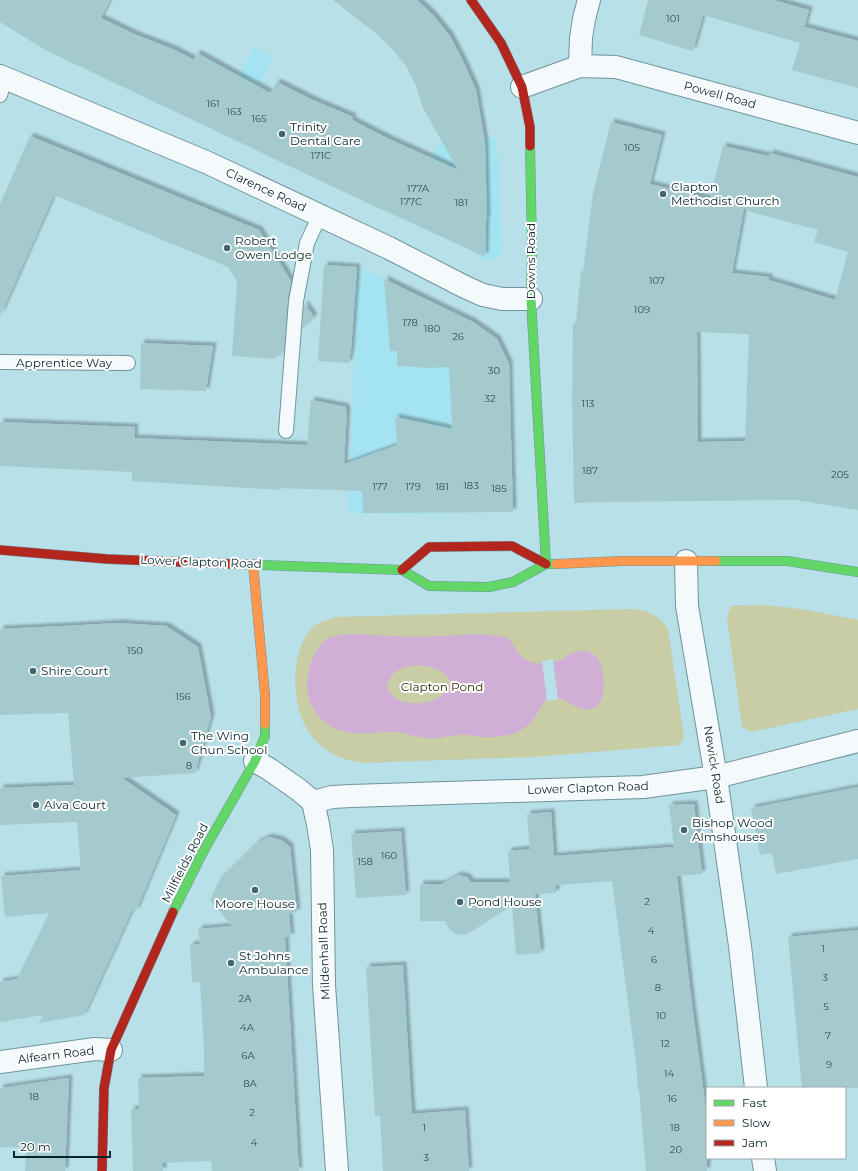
<svg xmlns="http://www.w3.org/2000/svg" width="858" height="1171" viewBox="0 0 858 1171" font-family="Montserrat,sans-serif">
	<defs>
		<filter id="shadow"><feDropShadow dx="3.5" dy="-3.5" stdDeviation="1" flood-color="#0004"/></filter>
	</defs>
	<rect width="100%" height="100%" fill="#b7e0e9"/>
	<g fill="#a4e4f2">
		<polygon points="254,47 273,57 256,93 234,85"/>
		<polygon points="495,137 499,165 502,251 499,257 492,260 486,260 475,252 421,179 441,140"/>
		<polygon points="358,266 422,297 418,366 443,359 445,308 473,322 497,339 509,363 513,512 399,514 348,513"/>
	</g>
	<g fill="#c8cda5">
		<path d="M754 605C789 606 824 613 858 620V709L751 732 742 727 727 618 731 606Z"/>
		<path d="M628 609C645 609 659 614 668 629L684 737 680 745 533 757 362 763C345 760 331 755 318 743 291 718 287 657 311 629 317 622 327 620 336 617Z"/>
	</g>
	<path fill="#d0afd6" fill-rule="evenodd" d="M350 634C379 635 409 638 438 636 458 636 478 632 498 636 501 636 505 637 507 638 510 640 511 642 513 645 518 654 525 662 536 663 543 664 556 662 563 659 565 658 568 655 570 654 581 649 593 650 599 661 604 670 604 683 603 693 602 701 599 707 591 709 578 712 571 702 560 698 556 697 550 699 545 700 539 710 533 724 521 730 512 736 494 738 483 737 475 737 467 734 459 735 447 736 438 739 426 738 415 737 404 732 393 732 374 731 354 737 336 729 322 723 312 710 308 695 304 678 313 647 329 638 335 635 343 635 350 634ZM419 665C432 667 444 669 451 682 449 686 448 689 445 693 433 704 406 708 393 696 389 693 388 690 387 686 392 669 403 667 419 665Z"/>
	<polygon fill="#b7e0e9" points="553,659 558,700 547,701 542,661"/>
	<g fill="#a4cace" fill-rule="evenodd" filter="url(#shadow)">
		<polygon points="0,0 110,0 101,18 134,34 175,50 194,60 197,53 270,93 277,82 313,100 353,117 352,120 387,138 458,170 423,108 416,86 406,66 393,50 378,35 333,0 417,0 433,15 450,36 463,61 476,90 485,143 487,221 486,218 485,257 401,218 380,209 45,50 0,22"/>
		<polygon points="648,0 773,0 809,10 804,29 805,27 858,41 858,88 792,70 800,43 703,15 693,51 639,35"/>
		<path d="M611 122 662 135 650 184 710 199 723 146 769 156 770 153 858 177V510L796 500 607 502 574 503 572 400 573 323H576L581 271 583 272 593 193ZM744 208 751 212 818 230 814 242 848 252 835 300 769 280V277L732 273ZM697 332 749 334 745 441 698 442Z"/>
		<polygon points="30,136 259,230 291,281 288,300 284,349 275,359 232,356 237,281 228,267 54,195 0,316 0,204"/>
		<polygon points="324,265 357,267 351,350 349,363 318,361"/>
		<polygon points="384,279 473,322 497,339 509,364 513,512 363,513 362,491 281,488 281,490 132,481 132,472 0,466 0,422 135,427 134,438 307,445 311,400 346,407 346,410 347,410 344,464 397,445 395,417 452,429 449,367 429,368 397,366 397,351 390,351"/>
		<polygon points="304,303 314,317 302,329"/>
		<polygon points="141,343 213,346 206,391 140,389"/>
		<polygon points="119,623 166,626 198,647 211,717 195,773 122,778 176,815 136,911 132,910 84,1015 39,1023 43,1015 0,1022 0,982 17,979 49,913 5,917 1,876 81,870 77,822 0,825 0,788 74,785 68,713 0,715 0,629 64,626"/>
		<polygon points="858,787 858,859 776,874 772,853 760,855 751,808"/>
		<polygon points="694,804 702,874 677,876 691,997 707,1118 707,1171 646,1171 639,1090 638,1090 636,1063 612,881 556,885 556,893 535,894 541,953 516,955 512,905 466,935 456,934 450,930 445,921 420,921 420,884 442,884 458,875 467,877 471,882 510,882 508,851 530,849 527,814 551,812 554,856 674,847 669,805"/>
		<polygon points="401,831 406,895 356,898 351,834"/>
		<polygon points="269,837 281,840 290,847 297,912 289,914 291,937 285,937 299,1171 212,1171 211,1161 163,1163 163,1171 133,1171 131,1109 139,1109 138,1078 204,1076 204,1049 200,982 192,982 190,945 200,944 198,929 232,926 210,900 220,879 258,842"/>
		<polygon points="858,930 858,1088 802,1088 788,937"/>
		<polygon points="403,965 412,1114 465,1110 469,1171 383,1171 380,1116 375,1116 366,967"/>
		<polygon points="69,1078 65,1171 25,1171 26,1148 0,1147 0,1088"/>
	</g>
	<g fill="none" stroke-linecap="round" stroke-linejoin="round">
		<defs>
			<g id="lane">
				<polyline points="0,95 5,78"/>
				<polyline points="0,362 128,363"/>
				<polyline points="286,431 296,301 307,243 320,215"/>
			</g>
			<g id="street">
				<polyline points="580,66 581,38 584,19 589,0"/>
				<polyline points="0,76 206,162 389,248 465,287 483,295 502,299 531,299"/>
				<polyline points="522,87 580,66 616,67 858,133"/>
				<polyline points="686,561 687,606 716,777 740,946 756,1088"/>
				<polyline points="255,761 269,769 299,790 313,802 318,824 322,850 324,985 337,1171"/>
				<polyline points="313,802 332,797 351,796 643,787 716,777 858,741"/>
				<polyline points="0,1062 95,1049 111,1050"/>
				<polyline points="763,1158 765,1171"/>
			</g>
			<g id="fast">
				<polyline points="530,146 532,247 531,299 546,564"/>
				<polyline points="716,561 787,561 858,572"/>
				<polyline points="233,564 402,570 429,586 489,587 513,582 546,564 556,564"/>
				<polyline points="173,912 203,852 255,761 265,736 265,724"/>
			</g>
			<g id="slow">
				<polyline points="253,564 265,695 265,724"/>
				<polyline points="556,564 621,561 716,561"/>
			</g>
			<g id="jam">
				<polyline points="471,0 501,43 522,87 530,127 530,146"/>
				<polyline points="0,550 107,559 233,564"/>
				<polyline points="402,570 429,547 512,546 546,564"/>
				<polyline points="102,1171 104,1088 111,1050 173,912"/>
			</g>
		</defs>
		<use href="#lane" stroke="#71939a" stroke-width="16"/>
		<use href="#street" stroke="#71939a" stroke-width="24"/>
		<use href="#fast" stroke="#71939a" stroke-width="10"/>
		<use href="#slow" stroke="#71939a" stroke-width="10"/>
		<use href="#jam" stroke="#71939a" stroke-width="10"/>
		<use href="#lane" stroke="#f4fafc" stroke-width="14"/>
		<use href="#street" stroke="#f4fafc" stroke-width="22"/>
		<use href="#fast" stroke="#63d668" stroke-width="9"/>
		<use href="#slow" stroke="#ff974d" stroke-width="9"/>
		<use href="#jam" stroke="#b3261e" stroke-width="9"/>
	</g>
	<g fill="#43666e" stroke="#fff" stroke-width="1.5">
		<circle cx="282" cy="134" r="4"/>
		<circle cx="663" cy="194" r="4"/>
		<circle cx="227" cy="248" r="4"/>
		<circle cx="33" cy="671" r="4"/>
		<circle cx="183" cy="743" r="4"/>
		<circle cx="36" cy="805" r="4"/>
		<circle cx="684" cy="830" r="4"/>
		<circle cx="255" cy="890" r="4"/>
		<circle cx="460" cy="902" r="4"/>
		<circle cx="231" cy="963" r="4"/>
	</g>
	<g text-anchor="middle" stroke-width="4" stroke-linejoin="round" paint-order="stroke">
		<g font-size="10" fill="#2e4f55">
			<text x="673" y="22">101</text>
			<text x="213" y="107">161</text>
			<text x="234" y="115">163</text>
			<text x="259" y="122">165</text>
			<text x="632" y="151">105</text>
			<text x="321" y="159">171C</text>
			<text x="418" y="192">177A</text>
			<text x="411" y="205">177C</text>
			<text x="461" y="206">181</text>
			<text x="657" y="284">107</text>
			<text x="642" y="313">109</text>
			<text x="410" y="326">178</text>
			<text x="432" y="332">180</text>
			<text x="458" y="340">26</text>
			<text x="494" y="374">30</text>
			<text x="490" y="402">32</text>
			<text x="588" y="407">113</text>
			<text x="590" y="474">187</text>
			<text x="840" y="478">205</text>
			<text x="471" y="489">183</text>
			<text x="380" y="490">177</text>
			<text x="413" y="490">179</text>
			<text x="442" y="490">181</text>
			<text x="499" y="492">185</text>
			<text x="135" y="654">150</text>
			<text x="183" y="700">156</text>
			<text x="189" y="769">8</text>
			<text x="389" y="859">160</text>
			<text x="365" y="865">158</text>
			<text x="647" y="905">2</text>
			<text x="651" y="934">4</text>
			<text x="823" y="952">1</text>
			<text x="654" y="963">6</text>
			<text x="825" y="981">3</text>
			<text x="658" y="991">8</text>
			<text x="245" y="1002">2A</text>
			<text x="826" y="1010">5</text>
			<text x="661" y="1019">10</text>
			<text x="247" y="1031">4A</text>
			<text x="828" y="1039">7</text>
			<text x="665" y="1047">12</text>
			<text x="248" y="1059">6A</text>
			<text x="829" y="1068">9</text>
			<text x="669" y="1077">14</text>
			<text x="250" y="1087">8A</text>
			<text x="34" y="1100">18</text>
			<text x="672" y="1102">16</text>
			<text x="252" y="1116">2</text>
			<text x="424" y="1131">1</text>
			<text x="675" y="1131">18</text>
			<text x="254" y="1146">4</text>
			<text x="676" y="1153">20</text>
			<text x="426" y="1161">3</text>
		</g>
		<g font-size="12" fill="#05252c" stroke="#fff">
			<text transform="translate(720 95) rotate(15)" y="4">Powell Road</text>
			<text transform="translate(266 190) rotate(25)" y="4">Clarence Road</text>
			<text transform="translate(531 261) rotate(-90)" y="4">Downs Road</text>
			<text x="64" y="367">Apprentice Way</text>
			<text transform="translate(201 562) rotate(2)" y="4">Lower Clapton Road</text>
			<text transform="translate(714 765) rotate(81)" y="4">Newick Road</text>
			<text transform="translate(588 788) rotate(-2)" y="4">Lower Clapton Road</text>
			<text transform="translate(185 863) rotate(-63)" y="4">Millfields Road</text>
			<text transform="translate(324 951) rotate(-92)" y="4">Mildenhall Road</text>
			<text transform="translate(56 1055) rotate(-7)" y="4">Alfearn Road</text>
		</g>
		<g font-size="12" fill="#05252c" stroke="#fff" text-anchor="start">
			<text x="290" y="131">Trinity<tspan x="290" dy="14">Dental Care</tspan></text>
			<text x="671" y="191">Clapton<tspan x="671" dy="14">Methodist Church</tspan></text>
			<text x="235" y="245">Robert<tspan x="235" dy="14">Owen Lodge</tspan></text>
			<text x="41" y="675">Shire Court</text>
			<text x="191" y="740">The Wing<tspan x="191" dy="14">Chun School</tspan></text>
			<text x="44" y="809">Alva Court</text>
			<text x="692" y="827">Bishop Wood<tspan x="692" dy="14">Almshouses</tspan></text>
			<text x="468" y="906">Pond House</text>
			<text x="255" y="908" text-anchor="middle">Moore House</text>
			<text x="239" y="960">St Johns<tspan x="239" dy="14">Ambulance</tspan></text>
		</g>
		<g font-size="12" fill="#352b07" stroke="#fff">
			<text x="442" y="691">Clapton Pond</text>
		</g>
	</g>
	<rect x="706" y="1087" width="140" height="72" fill="#ffffff" stroke="#9ba8ab"/>
	<rect x="714" y="1100" width="20" height="6" fill="#63d668" stroke="#9ba8ab"/>
	<text x="742" y="1107" font-size="12" fill="#05252c">Fast</text>
	<rect x="714" y="1120" width="20" height="6" fill="#ff974d" stroke="#9ba8ab"/>
	<text x="742" y="1127" font-size="12" fill="#05252c">Slow</text>
	<rect x="714" y="1140" width="20" height="6" fill="#b3261e" stroke="#9ba8ab"/>
	<text x="742" y="1147" font-size="12" fill="#05252c">Jam</text>
	<path d="M14 1151v6h96v-6" fill="none" stroke="#05252c" stroke-width="2"/>
	<text x="20" y="1151" font-size="12" fill="#05252c" stroke="#ffffff" stroke-width="3" paint-order="stroke">20 m</text>
</svg>
